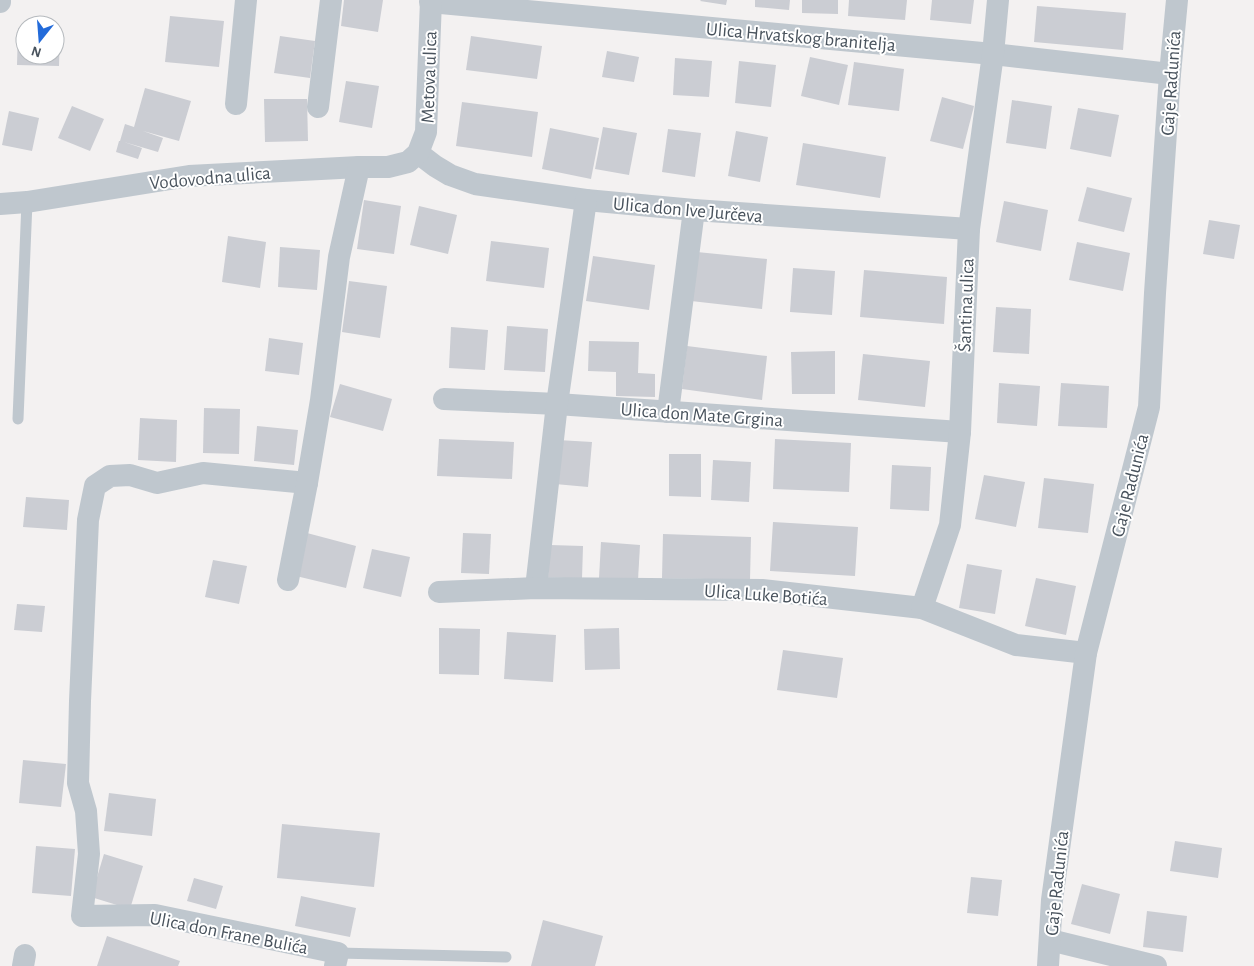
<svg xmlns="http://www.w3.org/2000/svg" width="1254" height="966" viewBox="0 0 1254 966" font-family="'Alegreya Sans',sans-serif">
	<rect width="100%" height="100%" fill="#f3f1f1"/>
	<g fill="#cbcdd3">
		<polygon points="344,0 383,0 378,32 341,26"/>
		<polygon points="701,0 727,0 726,5 700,1"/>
		<polygon points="755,0 790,0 789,10 755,7"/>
		<polygon points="802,0 838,0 838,14 802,13"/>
		<polygon points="849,0 907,0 905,20 848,16"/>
		<polygon points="932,0 974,0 971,24 930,20"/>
		<polygon points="1037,6 1126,13 1123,50 1034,42"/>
		<polygon points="170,16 224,21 219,67 165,62"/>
		<polygon points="18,28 25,28 25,55 55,55 55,29 60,29 59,66 17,65"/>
		<polygon points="280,36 315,41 310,78 274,73"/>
		<polygon points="471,36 542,46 537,79 466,70"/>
		<polygon points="607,51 639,57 634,82 602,77"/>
		<polygon points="810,57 848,65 839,105 801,96"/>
		<polygon points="675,58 712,61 709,97 673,95"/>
		<polygon points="739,61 776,65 771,107 735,103"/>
		<polygon points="854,62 904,69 899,111 848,105"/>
		<polygon points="346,81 379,86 372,128 339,122"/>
		<polygon points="145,88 191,101 179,141 143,131 163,138 158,152 124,142 142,148 138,159 116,152 119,141 120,141 125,124 134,127"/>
		<polygon points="942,97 974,106 963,149 930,141"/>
		<polygon points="264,99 307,99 308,141 265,142"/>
		<polygon points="1012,100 1052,106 1046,149 1006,143"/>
		<polygon points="462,102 538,112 532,157 456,146"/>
		<polygon points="72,106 104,119 90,151 58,138"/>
		<polygon points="1078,108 1119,115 1111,157 1070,149"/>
		<polygon points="9,111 39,118 32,151 2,145"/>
		<polygon points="603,127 637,133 629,175 595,169"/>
		<polygon points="550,128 599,138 591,179 542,169"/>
		<polygon points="668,129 701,133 695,177 662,172"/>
		<polygon points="736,131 768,137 760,182 728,176"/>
		<polygon points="803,143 886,157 880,198 796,185"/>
		<polygon points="1087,187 1132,198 1124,232 1078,221"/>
		<polygon points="364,200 401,206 394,254 357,249"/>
		<polygon points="1004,201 1048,210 1041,251 996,242"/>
		<polygon points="419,206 457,215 448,254 410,245"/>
		<polygon points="1209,220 1240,225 1234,259 1203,254"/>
		<polygon points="228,236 266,242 260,288 222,282"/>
		<polygon points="491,241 549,248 544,288 486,281"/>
		<polygon points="1077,242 1130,253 1123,291 1069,280"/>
		<polygon points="280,247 320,250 317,290 278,287"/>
		<polygon points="697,252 767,259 762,309 691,301"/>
		<polygon points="593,256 655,265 649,310 586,301"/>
		<polygon points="793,268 835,271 832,315 790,312"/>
		<polygon points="864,270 947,277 944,324 860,317"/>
		<polygon points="349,281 387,286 380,338 342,332"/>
		<polygon points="996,307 1031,309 1029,354 993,352"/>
		<polygon points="507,326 548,329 545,372 504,370"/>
		<polygon points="451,327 488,330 485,370 449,368"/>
		<polygon points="269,338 303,343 299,375 265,371"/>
		<polygon points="589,341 639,342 638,373 655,374 655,397 616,396 616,372 588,371"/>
		<polygon points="687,346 767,356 762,400 682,389"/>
		<polygon points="835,351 835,394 792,394 791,352"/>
		<polygon points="863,354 930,361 925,407 858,400"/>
		<polygon points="999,383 1040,386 1037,426 997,423"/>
		<polygon points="1061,383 1109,386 1107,428 1058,426"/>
		<polygon points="340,384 392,399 383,431 330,417"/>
		<polygon points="204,408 240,409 239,454 203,453"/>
		<polygon points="140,418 177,420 176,462 138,460"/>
		<polygon points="257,426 298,430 294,465 254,461"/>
		<polygon points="439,439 514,442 512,479 437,476"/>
		<polygon points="775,439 851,443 849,492 773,489"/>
		<polygon points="558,440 592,442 588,487 555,484"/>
		<polygon points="669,454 701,454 701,497 669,496"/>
		<polygon points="713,460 751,462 749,502 711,500"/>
		<polygon points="892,465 931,467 929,511 890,509"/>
		<polygon points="984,475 1025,482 1016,527 975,519"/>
		<polygon points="1044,478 1094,484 1088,533 1038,528"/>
		<polygon points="26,497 69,500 67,530 23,527"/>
		<polygon points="773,522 858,527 855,576 770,571"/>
		<polygon points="307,533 356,546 346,588 296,576"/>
		<polygon points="463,533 491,534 489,574 461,573"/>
		<polygon points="663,534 751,537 750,580 662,578"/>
		<polygon points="601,542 640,545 638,580 599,578"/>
		<polygon points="550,545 583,546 582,579 548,577"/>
		<polygon points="372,549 410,557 401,597 363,588"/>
		<polygon points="213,560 247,566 239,604 205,597"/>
		<polygon points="967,564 1002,570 995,614 959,608"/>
		<polygon points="1036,578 1076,586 1066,635 1025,626"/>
		<polygon points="17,604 45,606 42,632 14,630"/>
		<polygon points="439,628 480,629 479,675 439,674"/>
		<polygon points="619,628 620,669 585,670 584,629"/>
		<polygon points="507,632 556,635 553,682 504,679"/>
		<polygon points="783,650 843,658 837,698 777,690"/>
		<polygon points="23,760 66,764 61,807 19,803"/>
		<polygon points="109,793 156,799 152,836 104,831"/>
		<polygon points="282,824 380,833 374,887 277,878"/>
		<polygon points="1175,841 1222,848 1218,878 1170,871"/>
		<polygon points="36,846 75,849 71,896 32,893"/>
		<polygon points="104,854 143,866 130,909 91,897"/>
		<polygon points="971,877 1002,880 998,916 967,913"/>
		<polygon points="194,878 223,886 216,909 187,901"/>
		<polygon points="1082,884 1120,894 1110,934 1071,924"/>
		<polygon points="301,896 356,908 350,937 295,926"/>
		<polygon points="1147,911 1187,916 1183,952 1143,947"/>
		<polygon points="543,920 603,936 595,966 531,966"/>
		<polygon points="107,936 180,961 178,966 97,966"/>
	</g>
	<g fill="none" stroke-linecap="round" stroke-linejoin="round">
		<g stroke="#bfc7ce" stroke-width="11">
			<polyline points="18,419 27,202"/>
			<polyline points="338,953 506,957"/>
		</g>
		<g stroke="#bfc7ce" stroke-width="22">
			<polyline points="0,2 0,0"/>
			<polyline points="430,2 993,54 1170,74"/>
			<polyline points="236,104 246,0"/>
			<polyline points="318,107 331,0"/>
			<polyline points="418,153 435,166 450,175 475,184 586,200 694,210 969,229"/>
			<polyline points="0,204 27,202 189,176 359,167 388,167 408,162 418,153 426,132 431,0"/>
			<polyline points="444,399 557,404 960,432"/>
			<polyline points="668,412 694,210"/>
			<polyline points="307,483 203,473 157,483 130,475 110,476 95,486 88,520 80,701 78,783 86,811 89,854 82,916 155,915 338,953 335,966"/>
			<polyline points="288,580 307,483 321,400 339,257 359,167"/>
			<polyline points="536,588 557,404 586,200"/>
			<polyline points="439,592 536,588 762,590 922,608 1016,645 1086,653"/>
			<polyline points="922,608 950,525 960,432 969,229 993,54 998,0"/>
			<polyline points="1050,940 1156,966"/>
			<polyline points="23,966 25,955"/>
			<polyline points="1048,966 1052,900 1086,653 1149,407 1155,293 1170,74 1177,0"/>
		</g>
	</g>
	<g text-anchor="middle" stroke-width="4" stroke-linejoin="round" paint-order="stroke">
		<g font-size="19" fill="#49535d" stroke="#fff">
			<text transform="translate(801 36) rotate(5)" y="7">Ulica Hrvatskog branitelja</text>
			<text transform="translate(428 77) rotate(-88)" y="7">Metova ulica</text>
			<text transform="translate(1170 83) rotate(-86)" y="7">Gaje Radunića</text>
			<text transform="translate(210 177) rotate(-5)" y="7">Vodovodna ulica</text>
			<text transform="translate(688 209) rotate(5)" y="7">Ulica don Ive Jurčeva</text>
			<text transform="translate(965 305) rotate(-88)" y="7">Šantina ulica</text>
			<text transform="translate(702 414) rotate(4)" y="7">Ulica don Mate Grgina</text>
			<text transform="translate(1129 485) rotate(-76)" y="7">Gaje Radunića</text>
			<text transform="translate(766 594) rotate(4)" y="7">Ulica Luke Botića</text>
			<text transform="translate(1056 883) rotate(-84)" y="7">Gaje Radunića</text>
			<text transform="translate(229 932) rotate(11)" y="7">Ulica don Frane Bulića</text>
		</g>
	</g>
	<g transform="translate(40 40) rotate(197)"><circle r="24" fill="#ffffff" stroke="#b6babe"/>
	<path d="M0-4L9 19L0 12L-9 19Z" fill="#236bda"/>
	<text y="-8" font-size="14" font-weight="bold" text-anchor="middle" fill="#49535d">N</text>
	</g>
</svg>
